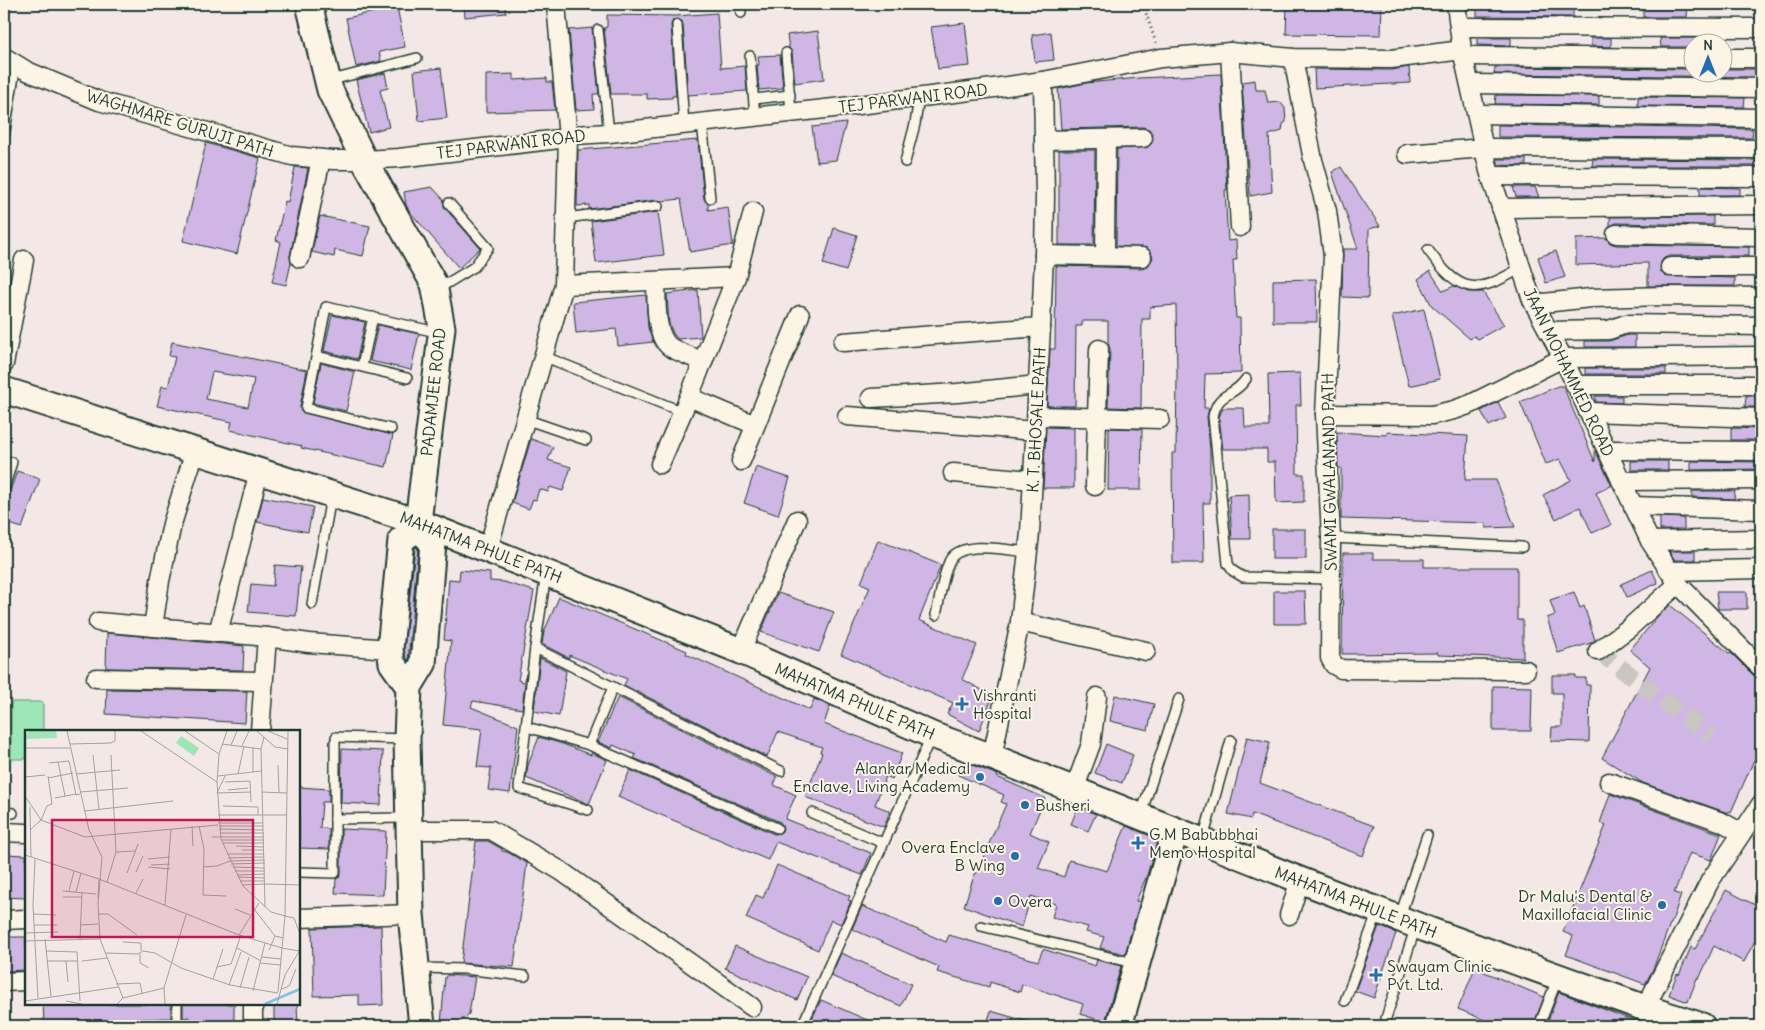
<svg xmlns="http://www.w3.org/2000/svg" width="1765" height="1030" viewBox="0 0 1765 1030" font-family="Delius,sans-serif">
	<rect width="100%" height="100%" fill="#f3e8e5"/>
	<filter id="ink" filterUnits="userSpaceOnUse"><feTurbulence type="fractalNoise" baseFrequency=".02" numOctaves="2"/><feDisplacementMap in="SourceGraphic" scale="10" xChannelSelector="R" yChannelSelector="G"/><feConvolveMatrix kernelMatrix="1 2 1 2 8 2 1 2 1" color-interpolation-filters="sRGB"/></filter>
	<g filter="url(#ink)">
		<polygon fill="#9de7b6" stroke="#5e9275" points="11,702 43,702 43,731 26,731 26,759 11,759"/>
		<g fill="#cfb6e4" stroke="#1f3d34" fill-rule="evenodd">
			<polygon points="464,4 505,4 506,13 465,17"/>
			<polygon points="1287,4 1382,4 1381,35 1286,34"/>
			<polygon points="1477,4 1573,4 1573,17 1477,16"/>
			<polygon points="1643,4 1688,4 1687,17 1643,17"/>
			<polygon points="397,7 405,47 379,52 381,61 356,67 346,18"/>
			<polygon points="717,13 721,68 745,66 747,91 688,95 683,25 682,21 677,19 673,20 671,25 676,96 672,96 672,98 647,99 647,94 611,94 604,28 607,27 607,15 676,16"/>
			<polygon points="965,23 970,66 938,69 931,27"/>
			<polygon points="592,28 599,94 593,94 594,109 576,110 569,30"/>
			<polygon points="818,31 824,79 795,83 792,52 789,48 787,35"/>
			<polygon points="1051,32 1054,60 1035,62 1032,35"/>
			<polygon points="1477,38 1511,38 1511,46 1477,45"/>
			<polygon points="1591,38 1611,38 1611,47 1591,46"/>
			<polygon points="1660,38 1719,38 1719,42 1692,42 1692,47 1661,47"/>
			<polygon points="780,55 783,88 759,90 757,65 759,65 758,56"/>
			<polygon points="1409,67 1410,83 1315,88 1314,69 1391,70"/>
			<polygon points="1495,67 1692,69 1692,72 1722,72 1722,69 1761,69 1761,77 1494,74"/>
			<polygon points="441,68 447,118 419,121 414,71"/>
			<polygon points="385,73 388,88 380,90 389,127 369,132 356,80"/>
			<polygon points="514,74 514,80 547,78 547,82 552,82 555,110 486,112 486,75"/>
			<polygon points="1221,74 1227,190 1225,190 1228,241 1236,240 1237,260 1233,260 1236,318 1240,318 1241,373 1205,374 1204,408 1209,408 1207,417 1210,450 1210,503 1203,503 1204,563 1173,563 1172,453 1176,453 1177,374 1176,305 1150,307 1150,319 1142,319 1141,408 1108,407 1110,349 1108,343 1108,321 1082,321 1082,326 1076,326 1075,406 1047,406 1050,349 1055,349 1056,266 1142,268 1148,266 1153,258 1151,252 1147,248 1116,246 1117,149 1148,147 1152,143 1152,133 1149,129 1143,127 1061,129 1058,89 1086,83 1139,78"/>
			<polygon points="1255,80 1256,90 1265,90 1268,103 1280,102 1285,108 1286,122 1283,124 1282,131 1269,135 1272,192 1250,196 1242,82"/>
			<polygon points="1496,95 1599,96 1599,105 1495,104"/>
			<polygon points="1638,97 1745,98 1744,107 1638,106"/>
			<polygon points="846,123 836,160 817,162 812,127"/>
			<polygon points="1498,125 1753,129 1752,138 1498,137"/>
			<polygon points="698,140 704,199 708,204 708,210 728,207 733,245 690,252 681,199 662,201 657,200 589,209 589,205 577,206 578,150"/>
			<polygon points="206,143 260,158 237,254 183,241"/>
			<polygon points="1059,150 1095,150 1094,245 1059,245"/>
			<polygon points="1497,159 1526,159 1526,166 1499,165"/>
			<polygon points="1593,159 1761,160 1761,166 1592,166"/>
			<polygon points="295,167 308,168 290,256 291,263 286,285 272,282 281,242 276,240 285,201 288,202"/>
			<polygon points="1341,167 1380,226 1369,229 1368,298 1342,297 1343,249 1358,249 1332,172"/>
			<polygon points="432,187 444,200 444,207 480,248 459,268 410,212 406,205 404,192"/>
			<polygon points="1513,187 1535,187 1539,197 1516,197"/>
			<polygon points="1700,187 1740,188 1740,195 1700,195"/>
			<polygon points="658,212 664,255 596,263 591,221"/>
			<polygon points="320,216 370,226 363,256 335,250 334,257 312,252"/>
			<polygon points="1713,216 1713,225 1616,223 1610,226 1610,217"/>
			<polygon points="834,228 857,235 846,271 823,264"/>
			<polygon points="1606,238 1610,243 1616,245 1749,247 1749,256 1670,256 1664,258 1661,262 1661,272 1665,276 1735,278 1735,286 1648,286 1648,263 1576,265 1576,239"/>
			<polygon points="1556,251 1565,277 1546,283 1538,257"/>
			<polygon points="1430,271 1443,291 1454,286 1468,292 1483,292 1504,325 1478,339 1474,336 1470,339 1432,306 1418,279"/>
			<polygon points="1316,279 1317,322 1273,322 1273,280"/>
			<polygon points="698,290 701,337 678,339 674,335 669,324 667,294"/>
			<polygon points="646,295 648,328 653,342 618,346 616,329 576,333 573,302"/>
			<polygon points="1424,309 1440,379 1409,386 1392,316"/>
			<polygon points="332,315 365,322 357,359 324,351"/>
			<polygon points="378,325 419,334 411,370 370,361"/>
			<polygon points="1628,335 1635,335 1635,347 1585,347 1585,341 1609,341"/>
			<path d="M172 342 307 370 300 407 301 412 393 435 386 467 301 448 302 446 230 430 232 422 157 406 162 386 168 387 175 357 169 356ZM212 372 254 379 248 407 206 399Z"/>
			<polygon points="321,363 355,372 346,411 313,403"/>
			<rect x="1585" y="368" width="81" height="6"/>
			<polygon points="1300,373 1301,405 1296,405 1297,474 1304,474 1304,502 1276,503 1275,462 1267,462 1267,449 1223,449 1219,417 1223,408 1244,408 1245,427 1269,427 1268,374"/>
			<polygon points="1558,386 1563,386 1595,462 1595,450 1611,484 1611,486 1596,493 1611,525 1592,533 1580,507 1556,519 1543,495 1571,480 1560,459 1546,464 1520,402"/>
			<polygon points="1595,396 1622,396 1622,403 1596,402"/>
			<polygon points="1746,396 1761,396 1761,407 1745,407"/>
			<polygon points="1498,402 1506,418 1489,426 1481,411"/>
			<polygon points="1046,427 1074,428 1074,488 1043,488"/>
			<polygon points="1109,428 1142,429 1141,490 1108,490"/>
			<polygon points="1731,428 1760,429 1760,440 1731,440"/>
			<polygon points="1337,432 1387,435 1387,432 1468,436 1465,480 1496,480 1515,527 1486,528 1486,523 1341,519 1341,468 1338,468"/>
			<polygon points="531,439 553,447 548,460 571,467 563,491 550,487 548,492 539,489 536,500 533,499 529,509 512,503"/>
			<rect x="1631" y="461" width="37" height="9"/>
			<polygon points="1691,461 1761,462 1761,469 1691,470"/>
			<polygon points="756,467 790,478 778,515 744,503"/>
			<polygon points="17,471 40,479 22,528 4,522 4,508"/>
			<polygon points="1692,491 1735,491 1734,499 1692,497"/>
			<polygon points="1249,494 1250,539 1232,539 1229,495"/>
			<polygon points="263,497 313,507 308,532 257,522"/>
			<polygon points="1660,517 1684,518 1684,530 1660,530"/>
			<rect x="1272" y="529" width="34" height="30"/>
			<polygon points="878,540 941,565 919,620 977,645 962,679 993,696 979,731 947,714 953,703 841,654 870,587 861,583"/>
			<polygon points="416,547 418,548 408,661 406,658 404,649 415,548"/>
			<polygon points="1669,551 1695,551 1695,560 1675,560"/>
			<polygon points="1343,553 1373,553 1373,559 1424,559 1424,567 1517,567 1517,620 1523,620 1523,658 1438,655 1438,653 1342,654"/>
			<polygon points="275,565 301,567 296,616 248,612 251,584 273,586"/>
			<polygon points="460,570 490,573 490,581 504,582 534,591 518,680 523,682 526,674 522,709 473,701 471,707 518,726 510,793 488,790 491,768 477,767 482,729 443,725 451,641 444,640 449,579 459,580"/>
			<polygon points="1652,570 1658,583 1627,597 1621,584"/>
			<polygon points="1274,591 1305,591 1306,624 1274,624"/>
			<polygon points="1574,592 1580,608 1584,606 1595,640 1591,643 1558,653 1547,618 1555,615 1550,600"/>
			<polygon points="1716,592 1747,592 1747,609 1718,609"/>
			<polygon points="778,593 834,612 819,652 761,632"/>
			<polygon points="559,597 687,651 686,654 810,710 814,699 830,706 824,724 902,753 892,779 886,776 875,805 890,811 884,827 805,797 822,753 820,752 822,747 778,732 767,757 624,685 627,679 569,655 569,658 542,644 544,632"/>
			<polygon points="1670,605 1730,654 1731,653 1753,675 1761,679 1761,766 1754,760 1731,812 1729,811 1728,813 1643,783 1602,758 1650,667 1630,650 1658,616"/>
			<polygon points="107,633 244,646 243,670 106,668"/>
			<polygon points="540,658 566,671 559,716 534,711"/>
			<polygon points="1552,675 1576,675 1576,678 1586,678 1586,685 1590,685 1589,742 1551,741 1552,727 1562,727 1562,693 1552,693"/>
			<polygon points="1493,686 1532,687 1531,731 1493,731"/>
			<polygon points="107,689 247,691 245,723 106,714"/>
			<polygon points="1115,695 1154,704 1148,730 1110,721"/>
			<polygon points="618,697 777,777 774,785 796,795 785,819 871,853 862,875 776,842 768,860 618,797 630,770 774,834 780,833 783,830 782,825 780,822 634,758 636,755 613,745 612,748 598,742"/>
			<polygon points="539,737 563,744 591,755 592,753 607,760 589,804 526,778 528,765"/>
			<polygon points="1247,737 1270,742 1260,783 1374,826 1363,856 1252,814 1251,819 1228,814"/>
			<polygon points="1106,744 1133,755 1122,783 1095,773"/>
			<polygon points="342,749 383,751 381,805 341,803"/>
			<polygon points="964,762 998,775 997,777 1045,798 1030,833 1049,842 1038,868 1064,877 1069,860 1107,871 1126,826 1158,839 1147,875 1136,901 1140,902 1125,954 1100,948 1104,937 1086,932 1088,927 1052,917 1056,904 1031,896 1022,927 964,906 975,873 976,874 1006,804 1001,802 1004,795 958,775"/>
			<polygon points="299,787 329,789 329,802 322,802 320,828 329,829 329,849 299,848"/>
			<polygon points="1610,794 1721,834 1711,860 1690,853 1674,893 1681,895 1671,924 1670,924 1653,969 1645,984 1566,955 1573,936 1563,932 1606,825 1600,823"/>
			<polygon points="1078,807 1096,814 1088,831 1071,824"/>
			<polygon points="341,829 386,831 383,895 335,893 336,879 340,877 341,873"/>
			<polygon points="476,841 488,841 502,849 502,851 507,852 527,863 514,967 461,963"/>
			<polygon points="4,854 26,855 26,898 4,897"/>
			<polygon points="777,865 850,896 848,900 851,901 841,924 831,920 818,950 746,918 756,895 763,898"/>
			<polygon points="1726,890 1761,908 1761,929 1744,962 1714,946 1699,979 1697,978 1688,1002 1669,995 1677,974 1679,975 1691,947 1695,949"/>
			<polygon points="862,906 946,942 949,935 1038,961 1043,949 1095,966 1097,960 1121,966 1105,1022 1080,1014 1083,1004 1022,984 1020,992 990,982 989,987 937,972 939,967 852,929"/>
			<polygon points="381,926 383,1005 359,1006 359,995 314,996 312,928"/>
			<polygon points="1379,926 1396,933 1374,998 1355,991"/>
			<polygon points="4,937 26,937 26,970 4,971"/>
			<polygon points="735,946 807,977 797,1000 725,968"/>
			<polygon points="841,953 911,984 901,1006 831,976"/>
			<polygon points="1475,968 1544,997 1533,1026 1499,1026 1458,1009"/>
			<polygon points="448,975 475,977 469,1014 454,1026 441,1024 445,977"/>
			<polygon points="1559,992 1645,1025 1645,1026 1546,1026"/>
			<polygon points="821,1000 881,1026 818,1026 810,1023"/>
			<polygon points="43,1004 171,1004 171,1018 44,1022"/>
			<polygon points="183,1004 234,1004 234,1022 189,1023 189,1017 183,1018"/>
			<polygon points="274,1004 297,1004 298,1025 274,1025"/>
			<polygon points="991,1011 1032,1023 1032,1026 986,1026"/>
		</g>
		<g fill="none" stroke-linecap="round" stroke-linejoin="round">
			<polyline stroke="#c9c6c2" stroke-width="18" stroke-dasharray="18 9" stroke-linecap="butt" points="1598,651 1712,737"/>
			<defs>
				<g id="lane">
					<polyline points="740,4 741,13"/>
					<polyline points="677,25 684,124"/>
					<polyline points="598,30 609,133"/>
					<polyline points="786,53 791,112"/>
					<polyline points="750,56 755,116"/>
					<polyline points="328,81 417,58"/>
					<polyline points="754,99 790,95"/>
					<polyline points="702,122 710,198"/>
					<polyline points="4,137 16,64"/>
					<polyline points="905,162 915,124 919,98"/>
					<polyline points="566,218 658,206"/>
					<path d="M1428 250C1461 295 1475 295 1521 268"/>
					<polyline points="438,289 474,267 488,248 449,203"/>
					<polyline points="317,356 407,378"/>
					<polyline points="543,356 683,412"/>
					<polyline points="362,366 373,317"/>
					<path d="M1246 379C1232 399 1219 390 1213 416L1228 564 1233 571 1243 577 1330 579"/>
					<polyline points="525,419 586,440"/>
					<polyline points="391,429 306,408 326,307 441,333"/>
					<polyline points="4,488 12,462"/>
					<polyline points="1331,538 1522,547"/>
					<polyline points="546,574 535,648 519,788 588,810"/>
					<polyline points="312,604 331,497"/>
					<path d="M936 615C940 598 942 578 949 562 958 539 1008 550 1028 552"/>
					<polyline points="535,648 781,771"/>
					<polyline points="527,727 589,745 777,828"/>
					<polyline points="336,737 406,739"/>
					<polyline points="589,745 613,687"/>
					<polyline points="4,812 13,813"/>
					<polyline points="812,813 883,843"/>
					<polyline points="1141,814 1179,699"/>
					<polyline points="335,819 406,818"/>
					<polyline points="1203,839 1231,740"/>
					<polyline points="299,872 335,873 335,742"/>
					<polyline points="1400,916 1427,835"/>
					<polyline points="981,926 1134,963"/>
					<polyline points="419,968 464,969 525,976"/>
					<polyline points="1345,1001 1378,911"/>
					<polyline points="1386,1018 1416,926"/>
					<polyline points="177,1026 177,1004"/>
					<polyline points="802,1026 931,737"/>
					<polyline points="1539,1026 1558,977"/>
				</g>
				<g id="street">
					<polyline points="1456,4 1462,50 1489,171 1532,300 1563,358 1650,541 1678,584 1761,668"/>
					<polyline points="1459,27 1761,28"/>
					<polyline points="1230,52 1240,227"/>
					<polyline points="1464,56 1692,58"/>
					<polyline points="4,57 27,71 99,101 292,156 333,160 364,160 399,158 568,138 574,135 609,133 843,107 994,88 1043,81 1161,58 1230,52 1293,58 1391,59 1462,50"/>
					<polyline points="1293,58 1313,160 1327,211 1333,256 1325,414 1331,538 1330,658 1334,665 1341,669 1526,670"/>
					<polyline points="1722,58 1761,58"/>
					<polyline points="1470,84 1761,88"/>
					<polyline points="1477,114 1761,118"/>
					<polyline points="1044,140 1143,138"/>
					<polyline points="1407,154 1484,148 1761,149"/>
					<polyline points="1491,176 1761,177"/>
					<polyline points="1501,208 1761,205"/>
					<polyline points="1616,234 1761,237"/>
					<polyline points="1044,255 1142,257"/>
					<polyline points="1105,256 1106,139"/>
					<polyline points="300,258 321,159"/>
					<polyline points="1670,267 1761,267"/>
					<path d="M656 282C657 300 654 335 670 347 680 353 693 357 703 362"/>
					<polyline points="564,285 736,277"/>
					<polyline points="1534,304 1591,298 1666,296 1761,297"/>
					<polyline points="1548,331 1609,330 1626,324 1761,326"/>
					<polyline points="843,342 1041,327"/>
					<polyline points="4,364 24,260"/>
					<polyline points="1575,385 1761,385"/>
					<polyline points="689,397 755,425"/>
					<polyline points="871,398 957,393 1038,385"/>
					<polyline points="1588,412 1761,418"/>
					<polyline points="1325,414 1432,415 1454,410 1471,404 1563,358 1761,356"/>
					<polyline points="847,416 1036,431"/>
					<polyline points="1037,416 1160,419"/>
					<polyline points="1607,450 1761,451"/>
					<polyline points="741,461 800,315"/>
					<polyline points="660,464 689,397 736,277 753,212"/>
					<polyline points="953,473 1033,480"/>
					<polyline points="1621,481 1761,480"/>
					<polyline points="1095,486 1099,349"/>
					<polyline points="1633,506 1761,510"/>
					<polyline points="1650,541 1761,539"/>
					<polyline points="488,549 564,285 568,138 556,4"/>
					<polyline points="1669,571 1761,569"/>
					<polyline points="98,622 267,637 309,643 390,649"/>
					<polyline points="1020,622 1146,651"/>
					<polyline points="153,627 160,581 172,524 195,451"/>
					<polyline points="218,633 259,471"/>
					<polyline points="741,651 797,520"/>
					<polyline points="1598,651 1629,628 1678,584"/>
					<polyline points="96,678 263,681"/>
					<polyline points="260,731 267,637"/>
					<polyline points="992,757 1020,622 1030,533 1041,327 1044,255 1045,196 1043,81"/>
					<polyline points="1609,782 1722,822 1742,833"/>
					<polyline points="1074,790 1091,744 1097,697"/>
					<polyline points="409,830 491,830 561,871 752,1007"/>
					<polyline points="4,832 26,833"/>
					<polyline points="1289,915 1300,880"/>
					<polyline points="299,918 411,914"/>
					<polyline points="4,920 26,919"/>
					<polyline points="4,982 26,981"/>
					<polyline points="1645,1008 1710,881 1761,804"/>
					<polyline points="253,1026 253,1004"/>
				</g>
				<g id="secondary">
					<polyline points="309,4 330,90 364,160 434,284 442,328 418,522"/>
					<polyline points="4,390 418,522 741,651 932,735 992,757 1300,880 1431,931 1645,1008 1702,1026"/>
					<polyline points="409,687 392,663 390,649 401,540 418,528 433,543 423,664 409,687 407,739 411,914 422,1026"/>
					<polyline points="1119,1026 1175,831"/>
				</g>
			</defs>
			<use href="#lane" stroke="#1f3d34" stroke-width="12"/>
			<use href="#street" stroke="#1f3d34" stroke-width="21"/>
			<use href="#secondary" stroke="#1f3d34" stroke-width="29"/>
			<polyline stroke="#1f3d34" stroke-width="3" stroke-dasharray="1 4" stroke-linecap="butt" points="1143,4 1156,43"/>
			<use href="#lane" stroke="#fcf5e5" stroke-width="9"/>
			<use href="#street" stroke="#fcf5e5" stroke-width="18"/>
			<use href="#secondary" stroke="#fcf5e5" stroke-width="25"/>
		</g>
	</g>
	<g fill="#1f6fb2" stroke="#fcf5e5" stroke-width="2">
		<path d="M959.5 696.5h5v5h5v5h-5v5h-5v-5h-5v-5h5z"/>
		<circle cx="980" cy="777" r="5"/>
		<circle cx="1025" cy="805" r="5"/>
		<path d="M1135.5 835.5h5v5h5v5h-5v5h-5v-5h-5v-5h5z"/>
		<circle cx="1015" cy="856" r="5"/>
		<circle cx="998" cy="901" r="5"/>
		<circle cx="1662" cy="905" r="5"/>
		<path d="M1373.5 967.5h5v5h5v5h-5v5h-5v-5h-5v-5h5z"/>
	</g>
	<g text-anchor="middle" stroke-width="4" stroke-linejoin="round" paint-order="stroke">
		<g font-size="16" fill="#1f3d34" stroke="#fcf5e5">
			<text transform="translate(913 98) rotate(-7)" y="6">TEJ PARWANI ROAD</text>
			<text transform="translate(180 123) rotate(17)" y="6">WAGHMARE GURUJI PATH</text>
			<text transform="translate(511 144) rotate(-7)" y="6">TEJ PARWANI ROAD</text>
			<text transform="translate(1569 372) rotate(64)" y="6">JAAN MOHAMMED ROAD</text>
			<text transform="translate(433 392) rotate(-84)" y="6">PADAMJEE ROAD</text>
			<text transform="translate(1036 420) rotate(-87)" y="6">K. T. BHOSALE PATH</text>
			<text transform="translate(1329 472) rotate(-91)" y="6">SWAMI GWALANAND PATH</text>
			<text transform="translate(481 547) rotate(21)" y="6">MAHATMA PHULE PATH</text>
			<text transform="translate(855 701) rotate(23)" y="6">MAHATMA PHULE PATH</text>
			<text transform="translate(1356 902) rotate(21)" y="6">MAHATMA PHULE PATH</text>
		</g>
		<g font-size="16" fill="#1f3d34" stroke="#fcf5e5" text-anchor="start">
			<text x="973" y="701">Vishranti<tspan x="973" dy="18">Hospital</tspan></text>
			<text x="970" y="774" text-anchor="end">Alankar Medical<tspan x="970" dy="18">Enclave, Living Academy</tspan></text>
			<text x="1035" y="811">Busheri</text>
			<text x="1149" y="840">G.M Babubbhai<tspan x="1149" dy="18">Memo Hospital</tspan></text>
			<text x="1005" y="853" text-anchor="end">Overa Enclave<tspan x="1005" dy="18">B Wing</tspan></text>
			<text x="1652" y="902" text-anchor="end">Dr Malu's Dental &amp;<tspan x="1652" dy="18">Maxillofacial Clinic</tspan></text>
			<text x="1008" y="907">Overa</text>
			<text x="1387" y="972">Swayam Clinic<tspan x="1387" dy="18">Pvt. Ltd.</tspan></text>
		</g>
	</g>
	<g transform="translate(25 730)">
		<rect width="275" height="275" fill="#f3e8e5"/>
		<path d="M31 1 32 8 0 9 3 1ZM156 6 174 18 169 26 151 13Z" fill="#9de7b6"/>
		<path fill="none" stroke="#80c3e1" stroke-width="2.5" d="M240 274 275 259"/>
		<path fill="none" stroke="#9ea49e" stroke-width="1" d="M42 1 64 100 77 127 73 174 75 209 98 268M116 1 192 52M160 1 194 24M202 1 194 24 192 52 196 109 218 156 246 182 260 186M232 1 250 17 263 19M243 1 262 9M239 7 236 19 240 177M45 14 86 13 90 11V1M197 14 236 19M206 15 212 1M217 16 224 1M0 18H45M68 25 74 79M33 32 40 66M24 33 44 31 51 65 55 64M253 35 254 62M228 42V18M51 44 95 40M213 44 219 16M193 46 236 41M0 47 20 45M23 48 48 43M200 52 225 51 226 72M203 60 223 58M55 62 103 58M237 62 262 63M192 63 226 62M192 63 200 46M0 66 16 90 60 107 193 95M30 68 51 64M198 76 233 77V85M5 77 6 127M60 81 148 71M193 85H262M193 93H238M167 96 168 116M174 96 179 119 178 165 201 166M194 96H238M194 99 238 100M5 100 16 90 22 76 27 74 23 46M195 103H239M187 107H239M197 110H239M198 113H239M211 116 239 117M217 120H239M91 122 110 121M202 124H239M0 125 74 149 214 205 257 218 274 221 275 215M203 128 239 127M10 129 8 176 13 268M123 129 145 127M206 134 240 133M126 135 145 134M123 137 145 139M178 137 192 136 205 131 240 130M208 137 240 138M210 141H240M111 142 118 126M102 143 113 114M212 145 240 144M213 147 240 148M215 151H240M82 152 91 122 86 25M241 154 275 155M217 155 241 154M38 161 71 164M44 161 49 141M51 162 56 143M111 163 118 149M38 167H57M73 168 74 150M140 175 146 99M210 179 225 185M229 179 250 206 258 208M8 184 31 185M73 184H83L112 205M260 186 269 188 275 204M9 195H32M55 195 73 194M0 203 33 202M214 205 234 173M20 209 26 266M55 209 57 162M0 211 75 209M98 212 116 213V221M212 218 236 231M244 220 250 206M21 221 52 222 55 271M81 223 113 224 118 221 130 223 156 238 205 255 253 263M115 224V233L124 238M237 227 256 229M22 231H53M41 231 43 252M57 231 82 228M235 233 255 235M192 237 198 219M188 249 192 237 206 234 216 205M91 254 115 253 117 263M204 255 216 222M215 258 224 227M257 259 264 256 271 239M228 261 240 213M253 262 260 186 263 1M0 271 93 257M41 271 57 274M92 274 98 268 139 258M140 274 139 258 161 185M252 274 260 245 275 220"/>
		<path fill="#c2185b" fill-opacity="0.15" stroke="#c2185b" stroke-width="2.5" d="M27 90H228V207H27Z"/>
		<rect width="275" height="275" fill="none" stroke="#1f3d34" stroke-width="2.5"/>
	</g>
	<rect width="1765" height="1030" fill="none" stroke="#fcf5e5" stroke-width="20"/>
	<rect x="10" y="10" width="1745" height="1010" fill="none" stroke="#1f3d34" stroke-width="2" filter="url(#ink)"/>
	<g transform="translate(1708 58)"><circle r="24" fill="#fcf5e5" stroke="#a4ab9e"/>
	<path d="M0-4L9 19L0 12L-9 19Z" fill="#1f6fb2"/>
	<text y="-8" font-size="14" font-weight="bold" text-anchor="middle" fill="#1f3d34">N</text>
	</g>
</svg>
